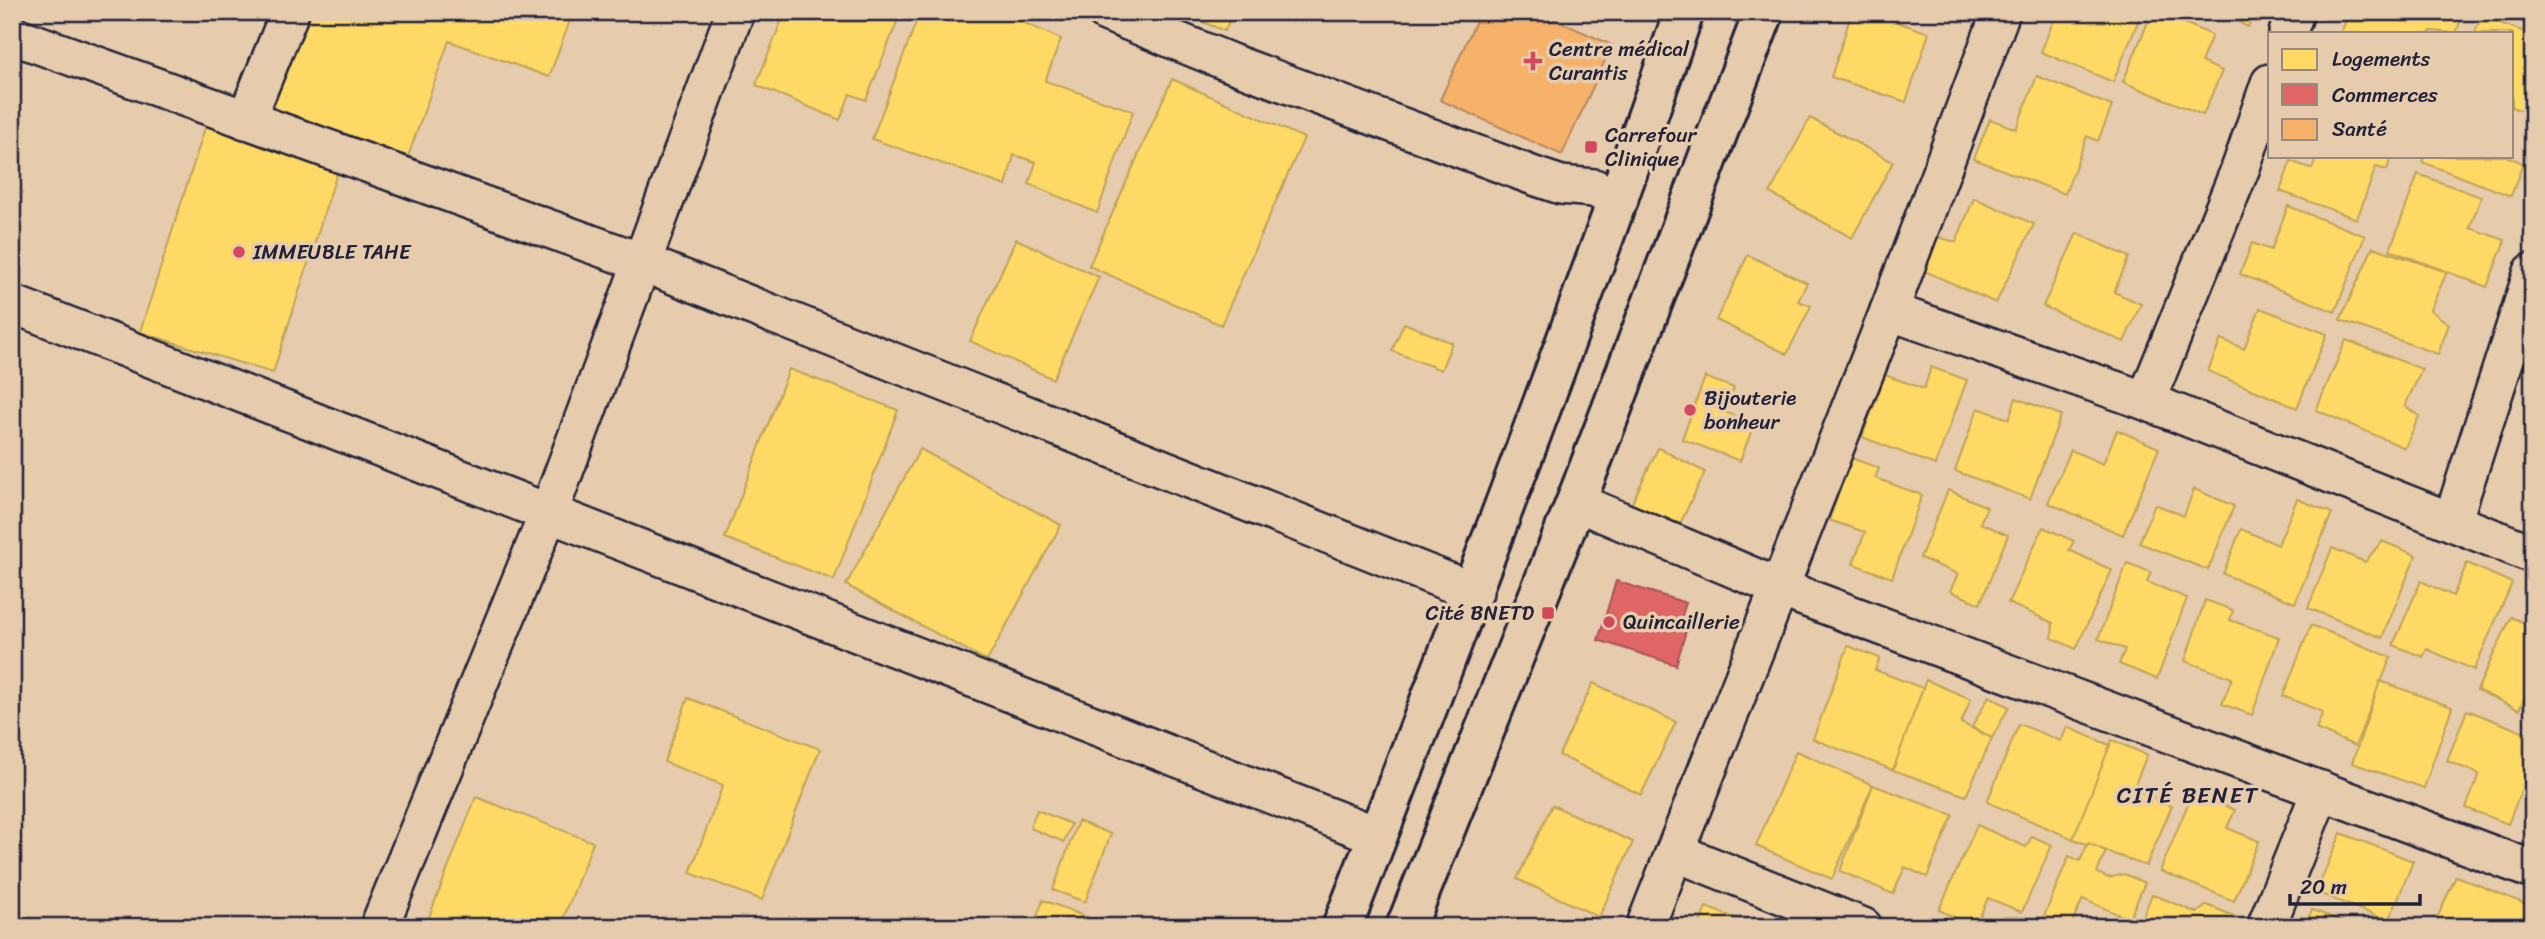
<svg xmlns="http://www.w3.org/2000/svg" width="2545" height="939" viewBox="0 0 2545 939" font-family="Sriracha,sans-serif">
	<rect width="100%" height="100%" fill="#e6ccad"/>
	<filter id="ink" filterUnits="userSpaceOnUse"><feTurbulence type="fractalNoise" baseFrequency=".0143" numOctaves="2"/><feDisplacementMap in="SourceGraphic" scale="14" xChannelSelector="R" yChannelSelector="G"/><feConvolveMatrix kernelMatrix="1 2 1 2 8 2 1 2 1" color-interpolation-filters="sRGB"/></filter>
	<g filter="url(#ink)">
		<g fill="#ffd966" stroke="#bda259" stroke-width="2">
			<polygon points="298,12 573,12 549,77 449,41 406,162 262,109"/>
			<polygon points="785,12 901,12 866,100 850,94 840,120 756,85"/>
			<polygon points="920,12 1000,12 1061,39 1045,81 1133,111 1097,213 1029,184 1036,162 1014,155 1006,186 872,139"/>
			<polygon points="1186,12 1233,12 1225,31 1185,15"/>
			<polygon points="1852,12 1868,12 1929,33 1906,102 1831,77"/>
			<polygon points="2057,12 2142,12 2113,82 2041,52"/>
			<polygon points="2152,12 2159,12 2212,35 2201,62 2222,71 2203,115 2123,82"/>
			<polygon points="2219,12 2256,12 2248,27"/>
			<polygon points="2349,12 2363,12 2372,16 2373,12 2464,12 2456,33 2431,31 2430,33 2341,33"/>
			<polygon points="2500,12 2533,12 2533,26"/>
			<polygon points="2481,16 2533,35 2533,45 2524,69 2533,73 2533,115 2512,107 2512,33 2475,33"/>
			<polygon points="2037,76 2112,106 2098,141 2087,136 2065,194 1974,159 1990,119 2016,129"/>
			<polygon points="1172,79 1304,138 1221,325 1089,266"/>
			<polygon points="1810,118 1893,162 1852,238 1770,193"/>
			<polygon points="206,125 337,173 273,373 140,332"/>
			<polygon points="2317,156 2391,156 2387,170 2376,167 2357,219 2280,191 2291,161 2312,169"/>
			<polygon points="2425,156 2506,156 2523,163 2511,196 2422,162"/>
			<polygon points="2418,174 2481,197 2470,228 2505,240 2487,287 2390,250"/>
			<polygon points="1974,198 2034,224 1996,303 1909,264 1922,233 1956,242"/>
			<polygon points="2288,206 2365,236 2335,312 2240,274 2252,243 2271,250"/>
			<polygon points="2077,233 2129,257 2114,292 2141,304 2124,342 2043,306"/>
			<polygon points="1016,239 1099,277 1053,379 970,341"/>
			<polygon points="2373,247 2447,272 2430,310 2449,324 2438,354 2340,320"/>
			<polygon points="1748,255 1807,283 1798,301 1811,306 1787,354 1716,320"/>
			<polygon points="2260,308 2327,334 2297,408 2208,371 2221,339 2244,349"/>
			<polygon points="1404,323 1452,343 1441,370 1392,351"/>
			<polygon points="2346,340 2422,369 2405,406 2419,416 2405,448 2316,410"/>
			<polygon points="1931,367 1967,380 1935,465 1862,437 1885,375 1924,389"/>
			<polygon points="789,369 898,410 834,580 725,538"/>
			<polygon points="1705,377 1734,388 1725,412 1754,424 1740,461 1682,439"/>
			<polygon points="2016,398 2061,415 2030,499 1955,471 1978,408 2009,419"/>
			<polygon points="2117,430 2159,448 2123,535 2048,503 2071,450 2103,464"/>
			<polygon points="2533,441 2533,472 2523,469"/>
			<polygon points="1658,448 1705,472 1676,532 1629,509"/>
			<polygon points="920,449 1061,525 987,661 846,585"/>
			<polygon points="1851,458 1879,468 1875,478 1922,495 1892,578 1853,564 1865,532 1829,520"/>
			<polygon points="2194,489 2234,506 2208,570 2139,543 2155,504 2184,516"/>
			<polygon points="1948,490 1987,507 1980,523 2008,535 1980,604 1950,591 1958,574 1920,558"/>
			<polygon points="2297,499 2332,513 2295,603 2223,574 2241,529 2278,545"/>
			<polygon points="2043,527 2074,541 2069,550 2112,570 2076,649 2052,638 2053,623 2008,603"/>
			<polygon points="2382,541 2416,555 2382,638 2308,608 2332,548 2365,562"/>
			<polygon points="2127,563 2151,572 2147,582 2187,598 2157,679 2119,664 2125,649 2098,639"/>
			<polygon points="2467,563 2512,583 2474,670 2427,649 2423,657 2393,645 2421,581 2453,596"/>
			<polygon points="2205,600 2233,610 2230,620 2279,637 2252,715 2222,704 2232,678 2185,661"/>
			<polygon points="2511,617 2533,627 2533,690 2529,688 2519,710 2477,690"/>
			<polygon points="2311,625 2391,657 2355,746 2316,729 2323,712 2283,696"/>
			<polygon points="1848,646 1880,658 1875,670 1925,689 1893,770 1813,739"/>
			<polygon points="1926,680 1971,699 1961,723 1992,738 1966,796 1893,770"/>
			<polygon points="2380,681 2452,707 2424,788 2352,763"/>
			<polygon points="1593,683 1676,722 1641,795 1559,755"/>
			<polygon points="1989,696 2009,707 1992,738 1972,727"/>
			<polygon points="688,698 820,749 762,900 690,873 723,785 664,762"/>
			<polygon points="2467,710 2533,736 2533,760 2508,824 2466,808 2479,774 2447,761"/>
			<polygon points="2019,724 2061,741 2067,727 2112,746 2073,839 1987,802"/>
			<polygon points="2112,740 2147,755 2133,789 2172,806 2146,866 2073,839"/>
			<polygon points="1796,751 1873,785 1832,879 1756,846"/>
			<polygon points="1873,785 1953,815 1927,877 1905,867 1893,894 1840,871"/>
			<polygon points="2193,792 2235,810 2227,828 2259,841 2234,901 2160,871"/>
			<polygon points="476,797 593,842 560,927 425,927"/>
			<polygon points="1552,805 1633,842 1599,917 1517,879"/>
			<polygon points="1037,810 1071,824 1064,842 1030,828"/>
			<polygon points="1078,821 1111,834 1085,902 1053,890"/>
			<polygon points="1977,825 2026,847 2032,836 2052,845 2022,912 1988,898 1975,927 1939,910"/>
			<polygon points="2341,833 2413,861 2389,921 2316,892"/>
			<polygon points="2088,843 2106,851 2097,873 2109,878 2124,874 2145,883 2129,919 2083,899 2071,925 2064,922 2062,927 2040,926 2069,856 2080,861"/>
			<polygon points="2456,876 2533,907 2533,927 2433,927"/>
			<polygon points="2152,894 2197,913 2207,905 2234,916 2230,927 2139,927"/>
			<polygon points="1043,900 1112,927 1033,927"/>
			<polygon points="1706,907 1758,927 1699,927"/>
			<polygon points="2312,910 2359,927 2304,927"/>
		</g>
		<polygon fill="#e06666" stroke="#a75259" stroke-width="2" points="1616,581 1686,603 1678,628 1686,631 1676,665 1598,640"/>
		<polygon fill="#f6b26b" stroke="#b6875d" stroke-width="2" points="1480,12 1538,12 1612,45 1562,155 1440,100"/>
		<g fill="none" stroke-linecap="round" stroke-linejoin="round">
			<defs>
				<g id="minor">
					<polyline points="1106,12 1231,63 1534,176 1561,185 1594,188 1619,200"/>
					<polyline points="2288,33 2295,12"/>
					<polyline points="12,35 641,262 1474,592"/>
					<polyline points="246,120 290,12"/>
					<polyline points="12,304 1378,836"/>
					<polyline points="1889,311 2146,401 2533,554"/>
					<polyline points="2146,401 2241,167 2270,83"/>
					<polyline points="1576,502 1780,588 2533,870"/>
					<polyline points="2452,522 2533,272"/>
					<polyline points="1675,852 1863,927"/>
					<polyline points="379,927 549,512 735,12"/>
					<polyline points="1645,927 1889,311 2001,12"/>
					<polyline points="2266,927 2321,790"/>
				</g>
				<g id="secondary">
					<path d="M1342 927C1461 624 1577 320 1684 12"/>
					<polyline points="1406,927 1576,502 1764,12"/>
				</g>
			</defs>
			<use href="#minor" stroke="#22223b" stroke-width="42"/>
			<use href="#secondary" stroke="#22223b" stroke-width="44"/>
			<use href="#minor" stroke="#e6ccad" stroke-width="37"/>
			<use href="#secondary" stroke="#e6ccad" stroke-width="38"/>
		</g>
	</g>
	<g fill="#d1495b" stroke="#e6ccad" stroke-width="2.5">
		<path d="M1529.5 50.5h7v7h7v7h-7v7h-7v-7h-7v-7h7z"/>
		<rect x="1584" y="140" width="14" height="14" rx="3.5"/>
		<circle cx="239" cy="252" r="7"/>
		<circle cx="1690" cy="410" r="7"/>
		<rect x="1541" y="606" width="14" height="14" rx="3.5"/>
		<circle cx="1609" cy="622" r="7"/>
	</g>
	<g text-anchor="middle" stroke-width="7" stroke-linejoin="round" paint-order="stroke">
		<g font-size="21" fill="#22223b" stroke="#e6ccad" text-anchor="start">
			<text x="1549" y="56">Centre médical<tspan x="1549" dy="24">Curantis</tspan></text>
			<text x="1605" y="142">Carrefour<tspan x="1605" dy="24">Clinique</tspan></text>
			<text x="253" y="259">IMMEUBLE TAHE</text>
			<text x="1704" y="405">Bijouterie<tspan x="1704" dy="24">bonheur</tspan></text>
			<text x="1534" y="620" text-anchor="end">Cité BNETD</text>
			<text x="1623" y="629">Quincaillerie</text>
		</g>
		<g font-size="23" letter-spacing="2" fill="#22223b" stroke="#e6ccad">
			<text x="2188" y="803">CITÉ BENET</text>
		</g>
	</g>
	<rect width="2545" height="939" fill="none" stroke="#e6ccad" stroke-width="42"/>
	<rect x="21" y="21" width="2503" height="897" fill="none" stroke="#22223b" stroke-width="2.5" filter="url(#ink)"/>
	<rect x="2268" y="32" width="245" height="126" fill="#e6ccad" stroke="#98887f" stroke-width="2"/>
	<rect x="2282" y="49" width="35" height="21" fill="#ffd966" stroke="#98887f" stroke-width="2"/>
	<text x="2332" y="66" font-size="21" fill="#22223b">Logements</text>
	<rect x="2282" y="84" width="35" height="21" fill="#e06666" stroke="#98887f" stroke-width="2"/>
	<text x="2332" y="102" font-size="21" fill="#22223b">Commerces</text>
	<rect x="2282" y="119" width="35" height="21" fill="#f6b26b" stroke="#98887f" stroke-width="2"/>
	<text x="2332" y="136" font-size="21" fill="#22223b">Santé</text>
	<path d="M2290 894v10h130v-10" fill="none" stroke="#22223b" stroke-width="3.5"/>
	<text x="2300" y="894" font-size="21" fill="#22223b" stroke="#e6ccad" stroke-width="5" paint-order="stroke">20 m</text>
</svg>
